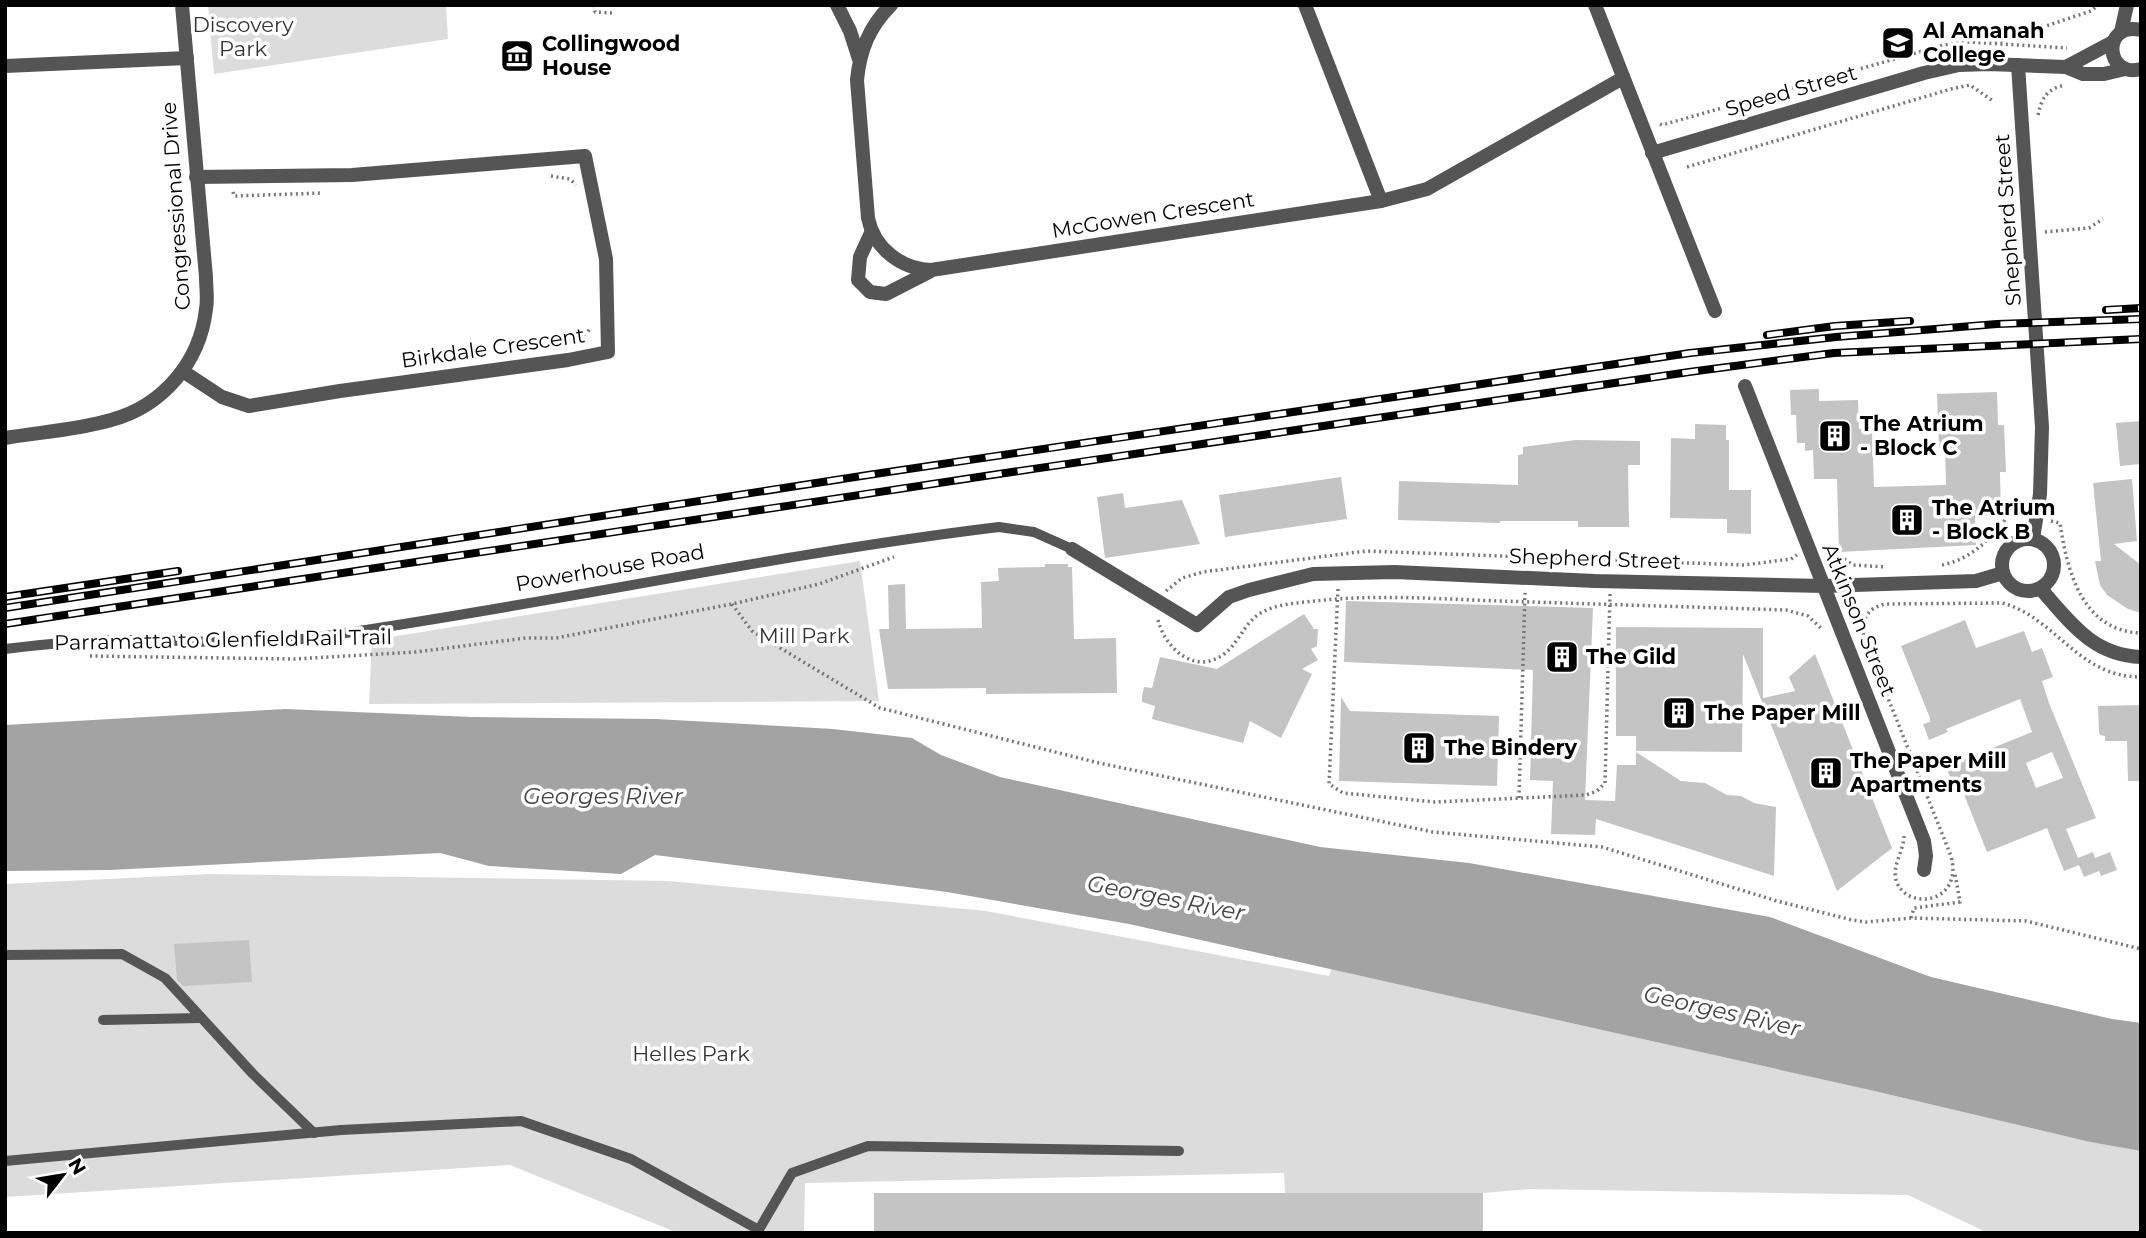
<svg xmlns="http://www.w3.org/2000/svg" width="2146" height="1238" viewBox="0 0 2146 1238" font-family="Montserrat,sans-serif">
	<rect width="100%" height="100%" fill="#fff"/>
	<g fill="#dcdcdc">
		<polygon points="208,5 446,5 448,39 214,74"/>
		<polygon points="860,561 879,701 369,704 372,640"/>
		<polygon points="210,874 668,881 986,911 1329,976 1331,969 1870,1090 2090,1142 2141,1151 2141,1233 1988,1233 1908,1195 1529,1189 1483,1193 1285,1193 1284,1173 805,1183 804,1233 678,1233 510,1165 5,1197 5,884"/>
	</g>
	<polygon fill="#a3a3a3" points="285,709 472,717 656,719 833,729 912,738 941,755 1000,777 1320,847 1469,863 1770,917 1931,977 2112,1019 2141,1023 2141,1151 2090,1142 1870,1090 1129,924 947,892 655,855 621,874 489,866 440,853 110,870 5,871 5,725"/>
	<g fill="#c4c4c4" fill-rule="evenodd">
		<polygon points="1819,389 1819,401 1858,400 1859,429 1872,429 1874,487 1946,485 1945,447 1939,448 1937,394 1997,392 1998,425 2004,425 2006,472 2000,472 2001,515 1975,516 1976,545 1839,552 1837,479 1814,479 1813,450 1805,451 1805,443 1797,443 1796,415 1791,415 1790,390"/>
		<polygon points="2141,421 2141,464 2120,466 2116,423"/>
		<polygon points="1695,424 1726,425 1726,440 1729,440 1729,490 1751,490 1751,534 1727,533 1727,519 1670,518 1671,438 1695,439"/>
		<polygon points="1576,440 1640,441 1640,465 1628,465 1629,527 1578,527 1578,521 1500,521 1500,523 1398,520 1399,481 1518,485 1518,455 1523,454 1523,447"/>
		<polygon points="1341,477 1347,519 1225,537 1219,495"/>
		<polygon points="2132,479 2137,541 2114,544 2141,565 2141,613 2128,609 2107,595 2100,585 2095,561 2101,561 2093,483"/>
		<polygon points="1123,493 1125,508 1182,500 1200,544 1105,558 1097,497"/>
		<polygon points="1045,564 1068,564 1068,567 1072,567 1074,639 1116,638 1117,693 986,694 986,688 888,689 879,629 889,629 888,585 905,584 906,629 982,628 981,582 999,581 998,568 1045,567"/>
		<polygon points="1346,601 1593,608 1585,800 1615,801 1617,765 1636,765 1636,752 1681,781 1705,783 1727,795 1741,796 1754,803 1776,807 1774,876 1596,819 1595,835 1551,834 1553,781 1530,780 1533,670 1344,662"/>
		<polygon points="1304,614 1314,629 1318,629 1317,646 1311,649 1318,660 1302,669 1312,674 1281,738 1250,721 1243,743 1152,719 1155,706 1142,702 1142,696 1144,687 1152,688 1160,657 1217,669"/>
		<path d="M1965 620 1976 648 2024 631 2032 652 2042 648 2053 677 2042 681 2049 703 2096 818 2066 829 2078 858 2093 852 2095 858 2110 852 2117 870 2101 876 2099 871 2084 877 2079 865 2064 871 2047 828 1987 852 1961 787 1955 789 1947 770 1954 767 1953 764 2032 732 2020 699 1946 729 1948 732 1929 740 1923 724 1930 722V718L1901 646ZM2052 752 2063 778 2036 788 2026 763Z"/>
		<polygon points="1616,627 1763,628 1763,698 1795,691 1789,677 1815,654 1892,848 1837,891 1743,654 1742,752 1636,751 1636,736 1616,736"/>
		<polygon points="1341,697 1350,711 1499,716 1497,786 1339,781"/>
		<polygon points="2141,705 2141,781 2128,781 2127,741 2105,741 2105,736 2100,735 2099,732 2098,706"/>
		<polygon points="249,940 252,982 183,986 177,980 174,944"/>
		<rect x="874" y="1193" width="609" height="40"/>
	</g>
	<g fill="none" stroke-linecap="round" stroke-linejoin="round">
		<g stroke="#777" stroke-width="3.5" stroke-dasharray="2 3.5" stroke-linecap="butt">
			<polyline points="594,5 595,12 613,13"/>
			<polyline points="1995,43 2091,11 2098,5"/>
			<path d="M2038 115C2042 97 2047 89 2065 85"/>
			<polyline points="1660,124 1662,125 1944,45 1969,42 2067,48"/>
			<polyline points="1687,167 1951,89 1970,85 1993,101"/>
			<polyline points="551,176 570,179 576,185"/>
			<polyline points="233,192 234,196 323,193"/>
			<polyline points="2045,232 2089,228 2103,219"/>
			<polyline points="569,342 587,333 591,327"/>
			<path d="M2051 521 2060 523C2067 571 2082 631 2141 633"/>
			<polyline points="1826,547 1853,565 1886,567"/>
			<path d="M1942 565C1974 559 1995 534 2013 509L2024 512"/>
			<polyline points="1338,589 1329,784 1343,793 1435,802 1586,795 1597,791 1605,783 1610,594"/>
			<polyline points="1166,591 1182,578 1203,572 1366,551 1744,565 1791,559 1797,555"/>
			<polyline points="732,604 752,631 880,708 1099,763 1433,832 1602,847 1777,901 1852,920 1866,922 1911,918 2026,921 2141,949"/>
			<path d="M1158 620C1165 648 1195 676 1224 654 1239 643 1243 625 1259 614 1275 604 1296 603 1315 601 1376 594 1438 599 1500 601 1595 604 1691 607 1786 610L1808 616 1823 630"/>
			<polyline points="90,656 294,659 416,652 526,638 556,638 732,604 819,584 894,557"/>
			<polyline points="1519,798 1525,593"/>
			<path d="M1904 836C1904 850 1892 865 1896 880 1905 911 1964 905 1951 856L1864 638C1861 620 1867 608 1885 604L2002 603C2056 617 2077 677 2141 677"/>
			<polyline points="1911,918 1914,908 1960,902 1955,874"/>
		</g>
		<g stroke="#555" stroke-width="10">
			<path d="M5 649C46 644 86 640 126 640 188 640 249 646 311 638 541 606 768 555 999 527L1034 532 1072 549"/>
			<polyline points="5,955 122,954 165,978 253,1074 314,1133"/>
			<polyline points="103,1020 201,1018"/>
			<polyline points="5,1161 341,1130 521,1121 631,1159 759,1230"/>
			<polyline points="757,1233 792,1173 868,1146 1179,1151"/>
		</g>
		<g stroke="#555" stroke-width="14">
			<polyline points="837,5 850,31 859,59"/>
			<path d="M891 5C869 27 860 50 857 80L868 218C874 248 901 269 931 270L1381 201 1427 189 1623 78"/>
			<polyline points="1305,5 1381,201"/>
			<polyline points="1595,5 1715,311"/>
			<path d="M2141 30C2101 21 2105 79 2141 69"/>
			<polyline points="2121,32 2127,5"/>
			<polyline points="2018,65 2042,427 2040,494 2033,539"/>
			<polyline points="5,66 187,58"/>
			<polyline points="2066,67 2113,42"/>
			<polyline points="1652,153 1924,73 1959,65 1989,64 2066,67 2083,74 2104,74 2125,69"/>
			<polyline points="871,233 860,257 858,280 870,292 886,294 929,272"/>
			<polyline points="184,372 222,397 249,406 340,391 568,360 608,352 606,259 585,156 352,175 196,177"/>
			<polyline points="1745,386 1924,841 1926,856 1924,870"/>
			<path d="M5 438C40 432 77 430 111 420 163 406 200 362 206 309 208 299 206 288 206 277L182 5"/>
			<circle cx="2028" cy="565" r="26"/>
			<polyline points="1072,549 1197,625 1229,597 1249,590 1313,574 1395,572 1595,581 1824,586 1976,581 2003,573"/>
			<path d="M2040 588C2070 622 2092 655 2141 657"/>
		</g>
		<defs>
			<g id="rail">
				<polyline points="2106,310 2141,308"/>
				<polyline points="1767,335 1835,326 1910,321"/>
				<polyline points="5,597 178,571"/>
				<polyline points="5,608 868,475 1690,353 1836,337 1997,324 2141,319"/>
				<polyline points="5,624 985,476 1689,372 1834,353 2141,339"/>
			</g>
		</defs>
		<use href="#rail" stroke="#000" stroke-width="8"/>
		<use href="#rail" stroke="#fff" stroke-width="5" stroke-dasharray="16" stroke-linecap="butt"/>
	</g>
	<defs>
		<symbol id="school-square" viewBox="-11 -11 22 22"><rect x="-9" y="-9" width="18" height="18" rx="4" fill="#000" stroke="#fff"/><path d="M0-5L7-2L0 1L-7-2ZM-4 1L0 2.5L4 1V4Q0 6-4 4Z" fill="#fff"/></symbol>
		<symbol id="museum-square" viewBox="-11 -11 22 22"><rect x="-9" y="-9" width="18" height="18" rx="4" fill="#000" stroke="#fff"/><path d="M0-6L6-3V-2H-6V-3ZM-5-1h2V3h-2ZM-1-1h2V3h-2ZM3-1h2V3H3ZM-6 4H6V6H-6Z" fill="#fff"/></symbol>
		<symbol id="building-square" viewBox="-11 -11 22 22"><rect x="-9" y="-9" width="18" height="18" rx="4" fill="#000" stroke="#fff"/><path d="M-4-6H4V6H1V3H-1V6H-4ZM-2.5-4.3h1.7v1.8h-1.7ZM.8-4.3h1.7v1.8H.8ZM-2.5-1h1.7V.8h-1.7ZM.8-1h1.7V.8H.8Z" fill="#fff"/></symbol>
	</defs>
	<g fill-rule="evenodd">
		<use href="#school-square" x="1879" y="24" width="38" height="38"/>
		<use href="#museum-square" x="498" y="37" width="38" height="38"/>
		<use href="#building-square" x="1816" y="417" width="38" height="38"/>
		<use href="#building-square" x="1888" y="501" width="38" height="38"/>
		<use href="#building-square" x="1543" y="638" width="38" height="38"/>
		<use href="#building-square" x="1660" y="694" width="38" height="38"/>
		<use href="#building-square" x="1400" y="729" width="38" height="38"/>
		<use href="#building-square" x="1807" y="754" width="38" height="38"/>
	</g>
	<g text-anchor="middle" stroke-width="7" stroke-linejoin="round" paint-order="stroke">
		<g font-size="21" fill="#333" stroke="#fff">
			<text x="243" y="32">Discovery<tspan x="243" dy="24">Park</tspan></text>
			<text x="804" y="643">Mill Park</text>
			<text x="691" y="1061">Helles Park</text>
		</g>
		<g font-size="21" font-weight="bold" fill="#000" stroke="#fff" text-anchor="start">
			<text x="1923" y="38">Al Amanah<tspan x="1923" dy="24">College</tspan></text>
			<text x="542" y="51">Collingwood<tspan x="542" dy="24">House</tspan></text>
			<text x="1860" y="431">The Atrium<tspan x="1860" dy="24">- Block C</tspan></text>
			<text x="1932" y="515">The Atrium<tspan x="1932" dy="24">- Block B</tspan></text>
			<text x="1586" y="664">The Gild</text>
			<text x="1704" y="720">The Paper Mill</text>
			<text x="1444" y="755">The Bindery</text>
			<text x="1850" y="768">The Paper Mill<tspan x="1850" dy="24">Apartments</tspan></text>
		</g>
		<g font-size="21" fill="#000" stroke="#fff">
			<text transform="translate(1791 91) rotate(-16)" y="7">Speed Street</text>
			<text transform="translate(176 206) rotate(-94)" y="7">Congressional Drive</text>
			<text transform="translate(1153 215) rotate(-9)" y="7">McGowen Crescent</text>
			<text transform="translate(2008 220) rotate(-94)" y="7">Shepherd Street</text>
			<text transform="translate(493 348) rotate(-8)" y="7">Birkdale Crescent</text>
			<text transform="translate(1595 559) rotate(2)" y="7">Shepherd Street</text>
			<text transform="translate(610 568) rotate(-10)" y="7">Powerhouse Road</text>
			<text transform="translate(1859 620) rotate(68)" y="7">Atkinson Street</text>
			<text transform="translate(223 640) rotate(-1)" y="7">Parramatta to Glenfield Rail Trail</text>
		</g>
		<g font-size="23" font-style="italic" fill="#444" stroke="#fff">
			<text x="603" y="804">Georges River</text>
			<text transform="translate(1166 898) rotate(11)" y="8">Georges River</text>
			<text transform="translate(1722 1011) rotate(13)" y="8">Georges River</text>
		</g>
	</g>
	<rect width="2146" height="1238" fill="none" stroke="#000000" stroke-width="14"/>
	<g transform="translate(63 1175) rotate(59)" stroke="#ffffff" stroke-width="5" paint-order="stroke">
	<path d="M0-5L12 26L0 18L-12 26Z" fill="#000000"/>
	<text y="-10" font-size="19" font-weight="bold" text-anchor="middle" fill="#000000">N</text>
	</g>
</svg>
